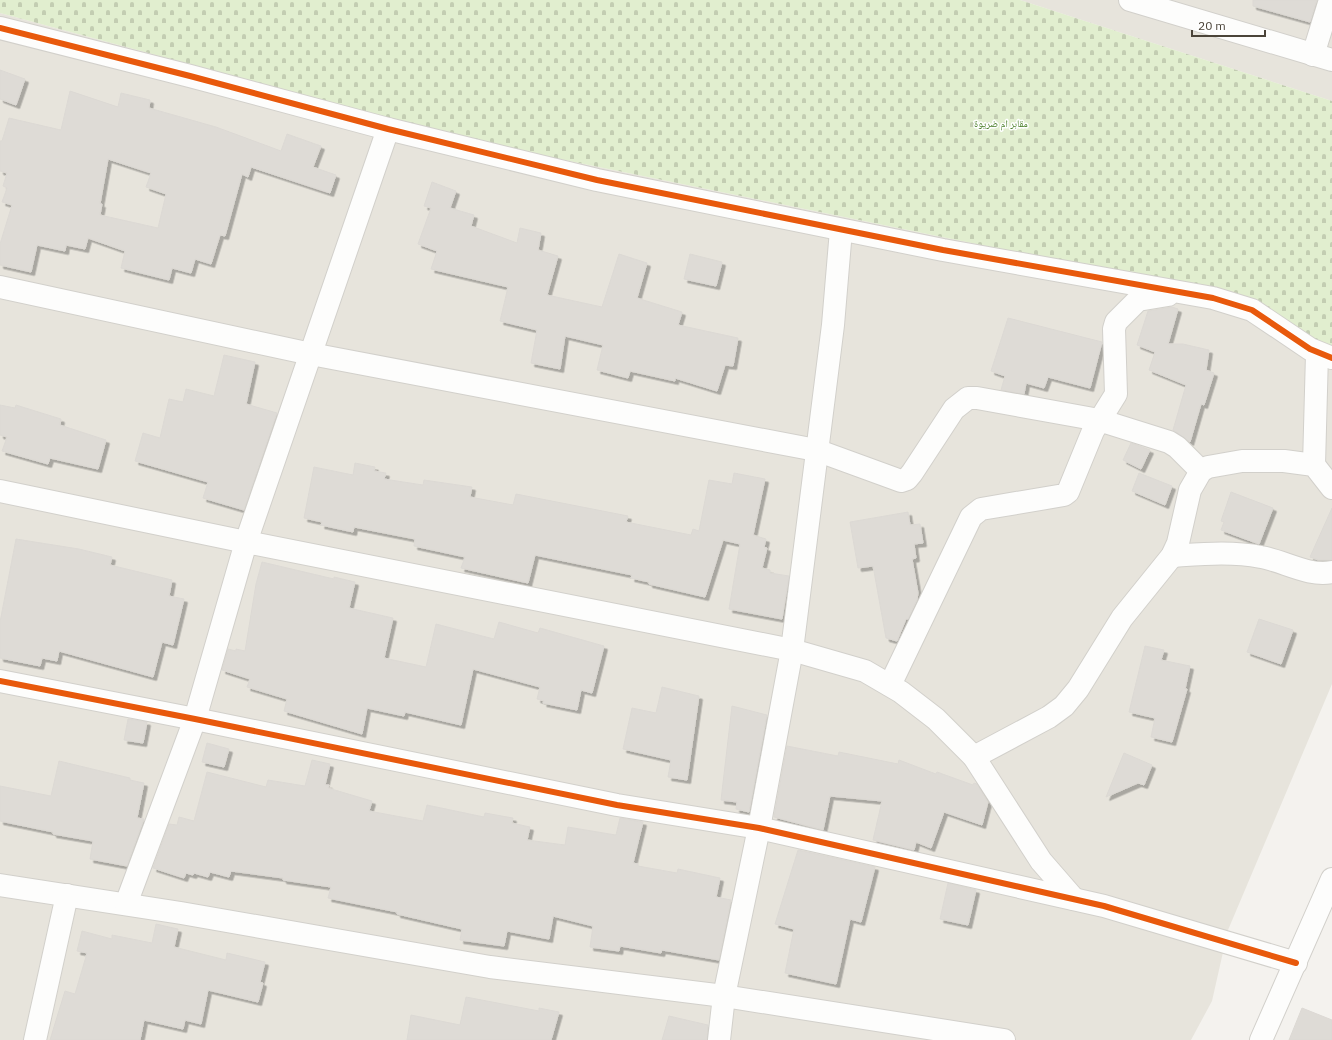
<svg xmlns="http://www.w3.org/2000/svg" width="1332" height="1040" viewBox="0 0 1332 1040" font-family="'IBM Plex Sans','Noto Naskh Arabic',sans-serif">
	<defs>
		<pattern id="cemetery-stones" width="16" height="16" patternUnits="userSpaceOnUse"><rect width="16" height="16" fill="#e1eecf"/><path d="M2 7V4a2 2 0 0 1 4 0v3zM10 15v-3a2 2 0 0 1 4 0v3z" fill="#c3cdb2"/></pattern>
		<filter id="shadow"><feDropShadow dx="3.5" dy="3.5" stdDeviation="0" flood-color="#0004"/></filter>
	</defs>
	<rect width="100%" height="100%" fill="#f4f2ee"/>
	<g fill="#e7e4dc">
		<polygon points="1020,0 1332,0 1332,101"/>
		<polygon points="0,13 486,144 1217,293 1332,347 1332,684 1228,930 1212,1001 1191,1040 0,1040"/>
	</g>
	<polygon fill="url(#cemetery-stones)" points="0,0 1020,0 1332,101 1332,347 1217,293 486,144 0,13"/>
	<g fill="#dedbd6" stroke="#dcd9d4" fill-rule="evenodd" filter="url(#shadow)">
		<polygon points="1253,0 1317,0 1310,22 1253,6"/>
		<polygon points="0,70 25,79 16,105 0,99"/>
		<path d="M70 91 118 107 121 93 150 100 149 108 216 127 281 151 287 134 321 146 313 167 336 175 330 193 251 167 248 177 242 174 225 236 220 235 211 264 195 259 191 273 172 268 169 280 121 268 125 251 88 238 85 249 66 245 65 251 37 245 31 272 0 265V244L12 205 2 202 7 188 3 186 7 173 0 171V141H2L9 118 61 130ZM108 159 151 173 146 187 166 194 158 228 100 215 102 204H100Z"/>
		<polygon points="432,182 456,191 450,208 474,215 471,226 517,243 520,228 541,233 538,250 558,256 547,295 602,307 619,254 647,263 637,298 682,312 678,325 738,338 733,366 725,365 717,391 675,378 675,381 630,371 628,378 597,370 603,345 565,336 560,369 531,363 537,330 500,321 508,287 431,269 437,251 418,244 431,208 424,206"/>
		<polygon points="690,254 722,262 716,286 684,279"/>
		<polygon points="1172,307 1178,309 1168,344 1183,344 1209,350 1206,370 1214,373 1204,405 1201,404 1190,442 1173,430 1186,385 1149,370 1155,352 1137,345 1148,311"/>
		<polygon points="1008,318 1102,342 1090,388 1048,377 1044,388 1026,383 1024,394 1001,390 1005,376 991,371"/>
		<polygon points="224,355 255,362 246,404 277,413 244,510 203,498 208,482 135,461 143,433 160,438 169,399 183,402 186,389 214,396"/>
		<polygon points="0,405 15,408 16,405 61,419 60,425 106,440 98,469 50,458 48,464 2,451 7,437 0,435"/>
		<polygon points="1131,443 1150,450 1141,469 1123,460"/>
		<polygon points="355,463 375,467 374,471 386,473 384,479 423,485 424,480 472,487 470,497 513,505 516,494 628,516 626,522 691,535 693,529 699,531 709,480 732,484 734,473 765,479 753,535 766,539 764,547 767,548 762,568 770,570 770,573 789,576 782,619 729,609 740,544 723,540 705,597 649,584 649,582 631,578 632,575 535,555 528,583 461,568 465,557 414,546 415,539 354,527 353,532 321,525 322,522 304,518 314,467 353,475"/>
		<polygon points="1139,473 1172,486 1165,505 1132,491"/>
		<polygon points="1231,492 1273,508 1259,544 1221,530 1224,522 1221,521"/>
		<polygon points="1332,508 1332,560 1318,560 1310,557"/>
		<polygon points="908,512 910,525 920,524 923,543 914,544 916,558 912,559 918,593 917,600 908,619 906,619 897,641 886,638 873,566 858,568 850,522"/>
		<polygon points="16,539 79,549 112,557 110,565 172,580 169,596 184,599 173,645 162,642 153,677 59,651 57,661 42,658 40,666 0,658 0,622"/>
		<polygon points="262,562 334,579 334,577 355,582 349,608 393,618 384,658 426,667 436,624 494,639 499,622 538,633 540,628 604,646 592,693 581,690 577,710 543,703 544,701 537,699 540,687 473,669 461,725 405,712 404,716 367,708 362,734 284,711 287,699 247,687 250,679 222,670 228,649 236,651 236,649 245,651 256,584"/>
		<polygon points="1259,619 1293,630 1281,664 1247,652"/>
		<polygon points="1145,646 1164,650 1161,660 1190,666 1185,689 1187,689 1172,742 1151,737 1155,718 1129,712"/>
		<polygon points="662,687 699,696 687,780 668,777 671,760 623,749 632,708 656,713"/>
		<polygon points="732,706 767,715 749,812 736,809 737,802 721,800"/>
		<polygon points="128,719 147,722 143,743 124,740"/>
		<polygon points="207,743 229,749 224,767 202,762"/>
		<polygon points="787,746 838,756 839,752 898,764 899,760 936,774 937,772 973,785 974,783 977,784 988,802 982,825 944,812 931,848 916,842 914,850 873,840 882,801 830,796 823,830 774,817"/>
		<polygon points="1124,753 1152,765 1144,785 1138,783 1106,797"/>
		<polygon points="312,760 330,764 325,785 329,785 328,788 372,801 369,811 423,821 427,805 484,817 485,813 513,818 512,823 530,827 527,840 565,845 568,827 616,835 620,818 643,822 633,863 638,864 638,866 677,873 678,869 720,878 716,897 731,900 719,960 662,950 661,953 620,946 619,951 590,947 593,926 553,916 549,939 507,931 504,946 460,940 462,929 397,914 397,912 328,898 331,887 283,880 283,878 231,871 229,877 210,872 208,877 194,873 193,875 186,873 184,878 153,868 169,824 177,825 179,817 194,821 207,772 266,787 268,780 305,786"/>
		<polygon points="59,761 130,778 130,780 144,783 137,818 144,819 127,866 90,859 93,841 53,834 53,832 0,821 0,786 51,796"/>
		<polygon points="798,850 875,867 861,922 850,919 836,984 785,973 794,929 775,924"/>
		<polygon points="948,883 976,890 968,925 940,919"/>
		<polygon points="156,924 178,929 174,947 226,960 227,953 265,962 260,982 263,983 258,1002 208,990 201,1024 185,1020 183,1029 144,1020 140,1040 50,1040 65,991 75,994 87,953 77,951 82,931 112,939 112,935 152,943"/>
		<polygon points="466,997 539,1011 539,1008 559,1012 551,1040 407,1040 411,1015 460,1025"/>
		<polygon points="1302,1008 1332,1020 1332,1040 1289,1040"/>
		<polygon points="669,1016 708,1025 707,1040 662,1040"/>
	</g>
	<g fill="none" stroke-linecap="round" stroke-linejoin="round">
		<defs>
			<g id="minor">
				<polyline points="1130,0 1332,60"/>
				<polyline points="0,28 190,76 388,129 597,180 943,250 1213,298 1252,310 1310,349 1332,358"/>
				<polyline points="1313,55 1330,0"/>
				<polyline points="0,287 311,354 816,450 901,481 907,479 912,473 954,409 968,398 977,398 1099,420 1169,442 1177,447 1201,471"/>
				<polyline points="1314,465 1317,354"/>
				<polyline points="0,491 246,542 792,650 865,671 901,692 936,719 974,757 1041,861 1074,899"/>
				<path d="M1172 556C1202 554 1231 551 1261 557 1284 561 1309 577 1332 572"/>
				<polyline points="0,681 195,719 617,805 759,828 1104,906 1296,963"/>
				<polyline points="890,685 971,517 981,509 1064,495 1068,492 1093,431 1116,394 1114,329 1116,322 1138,300 1168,295"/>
				<polyline points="974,757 1049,717 1064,706 1078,689 1122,618 1172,556 1178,543 1190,490 1201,471 1208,467 1242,461 1284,461 1314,465 1332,488"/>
				<polyline points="0,885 181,913 490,967 724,996 1004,1040"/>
				<polyline points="126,904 195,719 246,542 388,129"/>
				<polyline points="35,1040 67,895"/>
				<polyline points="719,1040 724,996 759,828 792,650 833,325 841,230"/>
				<polyline points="1261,1040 1332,879"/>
			</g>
		</defs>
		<use href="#minor" stroke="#d2d0cb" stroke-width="24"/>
		<use href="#minor" stroke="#fdfdfc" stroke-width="22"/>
		<defs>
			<g id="cycleway">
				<polyline points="0,28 190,76 388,129 597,180 943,250 1213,298 1252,310 1310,349 1332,358"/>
				<polyline points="0,681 195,719 617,805 759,828 1104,906 1296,963"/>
			</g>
		</defs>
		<use href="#cycleway" stroke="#fff" stroke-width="8"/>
		<use href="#cycleway" stroke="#e8590c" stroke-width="6"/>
	</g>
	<g text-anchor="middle" stroke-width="3" stroke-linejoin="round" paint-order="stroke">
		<g font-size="10" fill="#4a7f2a" stroke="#fff">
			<text x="1001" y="127">مقابر ام ضريوة</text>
		</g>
	</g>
	<path d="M1192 30v6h73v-6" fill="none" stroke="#4b4439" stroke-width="2"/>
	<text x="1198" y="30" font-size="12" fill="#4b4439" stroke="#ffffff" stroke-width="3" paint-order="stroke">20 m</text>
</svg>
